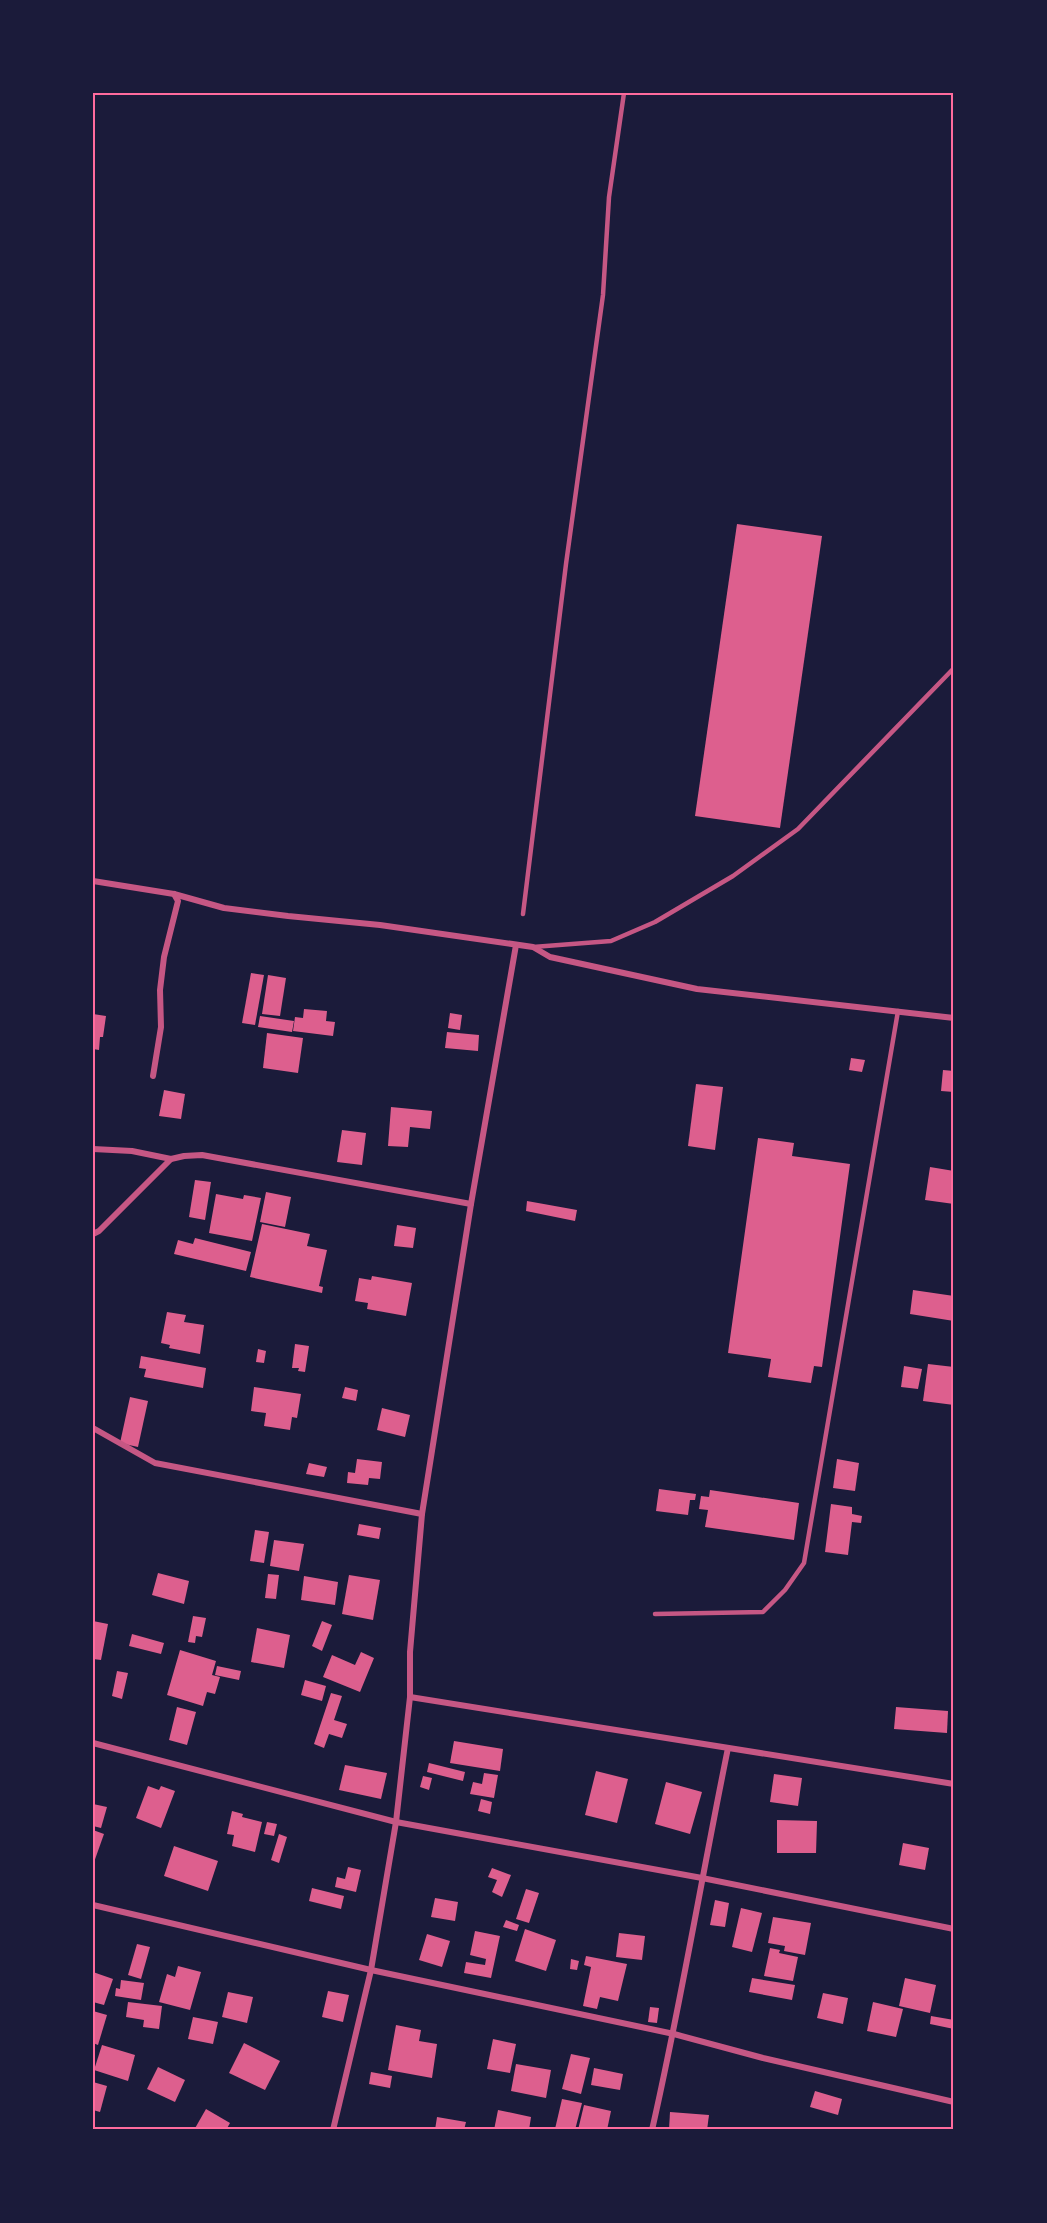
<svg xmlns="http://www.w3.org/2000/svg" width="1047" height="2223" viewBox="0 0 1047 2223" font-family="Georgia,serif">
	<rect width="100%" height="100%" fill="#1b1b3a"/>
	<g fill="#dd5f8e">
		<polygon points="737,524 822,536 780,828 695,816"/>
		<polygon points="251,973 264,975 255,1025 242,1023"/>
		<polygon points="268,975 286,978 280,1016 262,1014"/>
		<polygon points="304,1009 327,1011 326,1021 335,1022 333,1036 293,1031 295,1017 303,1018"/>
		<polygon points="450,1013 462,1015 460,1030 448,1028"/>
		<polygon points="93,1014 106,1016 103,1037 100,1037 99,1050 93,1049"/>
		<polygon points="260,1016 294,1021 292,1032 258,1027"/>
		<polygon points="447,1032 479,1035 478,1051 445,1048"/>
		<polygon points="267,1033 303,1038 298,1073 263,1068"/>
		<polygon points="851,1058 865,1060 862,1072 849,1070"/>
		<polygon points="943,1070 954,1071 954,1092 941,1091"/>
		<polygon points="696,1084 723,1087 715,1150 688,1146"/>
		<polygon points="164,1090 185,1094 181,1119 159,1116"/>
		<polygon points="391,1107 432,1111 430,1129 410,1127 408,1147 388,1146"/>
		<polygon points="342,1130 366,1133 362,1165 337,1162"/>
		<polygon points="758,1138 794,1143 792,1156 850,1164 822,1367 814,1366 811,1383 768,1377 771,1359 728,1353"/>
		<polygon points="930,1167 954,1171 954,1204 925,1200"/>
		<polygon points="195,1180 211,1182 205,1220 189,1217"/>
		<polygon points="266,1192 291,1197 285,1227 260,1222"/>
		<polygon points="216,1194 243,1199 244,1195 261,1198 252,1241 209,1233"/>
		<polygon points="527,1201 577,1210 575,1221 526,1211"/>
		<polygon points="262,1224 310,1234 307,1246 327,1250 319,1286 323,1287 322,1293 250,1277"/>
		<polygon points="397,1225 416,1228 413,1248 394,1246"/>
		<polygon points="195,1238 251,1252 246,1271 174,1254 178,1240 193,1244"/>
		<polygon points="372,1276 412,1283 406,1316 367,1309 368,1303 355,1301 359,1278 371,1280"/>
		<polygon points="913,1290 954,1296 954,1321 910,1314"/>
		<polygon points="167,1312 186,1315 184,1322 204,1325 200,1354 169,1348 170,1345 161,1343"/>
		<polygon points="295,1344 309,1346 305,1372 298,1371 299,1368 292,1368"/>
		<polygon points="258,1349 266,1351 264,1363 256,1362"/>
		<polygon points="141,1356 206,1368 203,1388 144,1377 146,1369 139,1368"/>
		<polygon points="928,1364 954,1367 954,1405 923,1401"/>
		<polygon points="904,1366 922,1369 918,1389 901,1387"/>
		<polygon points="254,1387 301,1394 297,1418 292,1417 290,1430 264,1426 266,1413 251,1411"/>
		<polygon points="345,1387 358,1390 356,1401 342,1398"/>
		<polygon points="130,1397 148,1401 138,1447 120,1443"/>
		<polygon points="382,1408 410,1415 405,1437 377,1430"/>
		<polygon points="357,1459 382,1462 380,1479 369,1478 368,1485 347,1483 348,1472 355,1473"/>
		<polygon points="837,1459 859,1463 855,1491 833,1488"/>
		<polygon points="309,1463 327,1467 324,1477 306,1474"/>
		<polygon points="659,1489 696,1494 695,1500 690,1500 688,1515 656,1511"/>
		<polygon points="710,1490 799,1503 794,1540 705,1527 708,1510 699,1509 701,1496 709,1497"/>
		<polygon points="831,1504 852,1507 852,1514 862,1516 861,1523 852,1522 848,1555 825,1552"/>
		<polygon points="359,1524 381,1528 379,1539 357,1535"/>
		<polygon points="255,1530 269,1532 264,1563 250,1561"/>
		<polygon points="274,1540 304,1544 299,1571 270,1566"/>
		<polygon points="158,1573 189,1581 184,1604 152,1595"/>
		<polygon points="268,1574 279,1575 276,1599 265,1598"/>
		<polygon points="349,1575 380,1580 373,1620 342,1614"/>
		<polygon points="304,1576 338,1582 335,1605 301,1600"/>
		<polygon points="193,1616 206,1618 202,1637 196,1636 195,1643 188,1642"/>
		<polygon points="93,1621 108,1624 101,1660 93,1659"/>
		<polygon points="322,1621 332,1625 322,1651 312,1646"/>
		<polygon points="257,1628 290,1635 284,1668 251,1662"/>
		<polygon points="132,1634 164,1643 161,1654 129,1646"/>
		<polygon points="180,1650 216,1661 212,1675 220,1677 215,1694 207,1692 203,1706 167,1695"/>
		<polygon points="361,1652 374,1658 360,1692 323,1677 332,1655 355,1665"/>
		<polygon points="217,1666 241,1671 239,1680 215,1675"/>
		<polygon points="117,1671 128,1673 122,1699 112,1696"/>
		<polygon points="305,1680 326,1686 322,1701 301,1695"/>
		<polygon points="331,1693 342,1696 334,1720 347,1724 342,1738 329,1734 324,1748 314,1744"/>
		<polygon points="177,1707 196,1712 187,1745 169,1740"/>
		<polygon points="896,1707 948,1711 947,1733 894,1729"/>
		<polygon points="454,1741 503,1749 500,1771 450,1763"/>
		<polygon points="429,1763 465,1772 463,1781 427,1772"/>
		<polygon points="345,1765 387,1773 381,1799 339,1790"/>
		<polygon points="596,1771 628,1779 617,1823 585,1815"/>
		<polygon points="484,1773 498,1775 494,1798 470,1794 473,1782 482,1784"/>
		<polygon points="774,1774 802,1778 798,1806 770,1802"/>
		<polygon points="423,1776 432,1778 429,1790 420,1787"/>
		<polygon points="666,1782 702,1792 690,1834 655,1824"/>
		<polygon points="148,1786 159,1790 161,1786 175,1791 161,1828 136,1818"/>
		<polygon points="481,1799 492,1802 490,1814 478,1811"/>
		<polygon points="93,1804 107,1807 101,1828 93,1826"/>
		<polygon points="232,1811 243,1814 242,1817 262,1822 255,1852 232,1846 234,1835 227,1834"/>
		<polygon points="777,1820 817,1821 816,1853 777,1853"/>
		<polygon points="267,1822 277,1824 274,1836 264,1834"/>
		<polygon points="93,1830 104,1834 93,1865"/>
		<polygon points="279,1834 287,1837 279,1863 271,1860"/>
		<polygon points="903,1843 929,1848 925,1870 899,1865"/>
		<polygon points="174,1846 218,1861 208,1891 164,1876"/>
		<polygon points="348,1867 361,1870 356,1892 335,1887 337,1877 345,1879"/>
		<polygon points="492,1868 511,1875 502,1897 492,1892 497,1880 488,1877"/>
		<polygon points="312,1888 344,1896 341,1909 309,1901"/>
		<polygon points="526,1889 539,1893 529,1923 516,1919"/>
		<polygon points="435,1898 458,1902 455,1921 431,1917"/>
		<polygon points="715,1900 729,1903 725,1927 710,1925"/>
		<polygon points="741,1908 762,1913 752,1952 732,1947"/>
		<polygon points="773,1917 811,1923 805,1955 784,1951 785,1946 768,1943"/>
		<polygon points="506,1920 519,1925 517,1931 503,1927"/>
		<polygon points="525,1929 556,1940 546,1971 515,1961"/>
		<polygon points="475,1931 500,1936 491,1978 464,1973 466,1962 485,1965 486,1959 470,1955"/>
		<polygon points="619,1933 645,1936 642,1960 616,1957"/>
		<polygon points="427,1934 450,1941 442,1967 419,1960"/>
		<polygon points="137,1944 150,1947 141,1979 128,1975"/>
		<polygon points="770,1948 780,1950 779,1953 798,1957 793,1981 764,1976"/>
		<polygon points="586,1956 627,1964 618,2001 600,1997 597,2009 583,2006 591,1967 584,1965"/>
		<polygon points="571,1959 579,1961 577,1970 570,1969"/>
		<polygon points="178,1966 201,1972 190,2010 159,2002 167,1974 175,1977"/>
		<polygon points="93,1972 113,1979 104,2005 93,2002"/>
		<polygon points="752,1978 795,1985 792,2000 749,1992"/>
		<polygon points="905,1978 936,1985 930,2013 899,2006"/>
		<polygon points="121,1980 144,1983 141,2000 115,1996 116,1988 120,1989"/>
		<polygon points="328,1991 349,1995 343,2022 322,2017"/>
		<polygon points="228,1992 253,1997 247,2023 222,2017"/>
		<polygon points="823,1993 848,1998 843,2024 817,2018"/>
		<polygon points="128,2002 162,2006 159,2029 143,2027 144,2020 126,2017"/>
		<polygon points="873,2002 903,2009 896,2037 867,2031"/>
		<polygon points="650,2007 659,2008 657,2023 648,2022"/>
		<polygon points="93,2011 107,2015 98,2045 93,2043"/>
		<polygon points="931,2016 954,2020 954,2029 930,2024"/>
		<polygon points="193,2017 218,2022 213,2044 188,2039"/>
		<polygon points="396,2025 421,2030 419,2041 437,2044 432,2078 388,2070"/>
		<polygon points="493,2039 516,2044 510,2073 487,2069"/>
		<polygon points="244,2043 280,2061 265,2090 229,2073"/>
		<polygon points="102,2045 135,2055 128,2081 94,2070"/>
		<polygon points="571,2054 590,2058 581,2094 562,2089"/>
		<polygon points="516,2064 551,2070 546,2098 511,2091"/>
		<polygon points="158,2067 185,2080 175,2102 147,2089"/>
		<polygon points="594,2068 623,2074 620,2090 591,2085"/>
		<polygon points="371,2072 392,2076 390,2088 369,2084"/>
		<polygon points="93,2082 107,2086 100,2112 93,2110"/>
		<polygon points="815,2091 842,2099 838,2115 810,2107"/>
		<polygon points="562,2099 582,2103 575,2130 555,2129"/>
		<polygon points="584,2105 611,2111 607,2130 578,2130"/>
		<polygon points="206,2109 230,2123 226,2130 194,2130"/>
		<polygon points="498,2110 531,2117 529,2130 494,2130"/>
		<polygon points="670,2112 709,2115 707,2130 669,2130"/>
		<polygon points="437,2117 466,2122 464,2130 435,2130"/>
	</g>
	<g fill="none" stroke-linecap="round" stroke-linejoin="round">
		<g stroke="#c65784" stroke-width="4.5">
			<polyline points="523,914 566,564 603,295 609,197 624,93"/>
			<polyline points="533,947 611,941 655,922 733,876 798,829 954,668"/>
			<polyline points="655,1614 763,1612 785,1590 804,1563 898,1011"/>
		</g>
		<g stroke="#c65784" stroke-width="6">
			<polyline points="93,881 174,894 224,908 288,916 380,925 533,947 550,957 697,989 954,1018"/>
			<polyline points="153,1076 161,1027 160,990 164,957 178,901 174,894"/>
			<polyline points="93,1149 132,1151 171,1159"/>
			<polyline points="93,1234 99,1231 171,1159 184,1156 202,1155 471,1204"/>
			<polyline points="93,1428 155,1463 422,1514"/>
			<polyline points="410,1697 954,1784"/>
			<polyline points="93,1743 396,1822 702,1878 954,1929"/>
			<polyline points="93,1905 371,1970 674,2034 763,2058 954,2102"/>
			<polyline points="333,2130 371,1970 396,1822 410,1697 410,1652 422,1514 471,1204 516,945"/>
			<path d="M652 2130C681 2003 702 1875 728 1748"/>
		</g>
	</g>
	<rect width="1047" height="2223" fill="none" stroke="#1b1b3a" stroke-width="189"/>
	<rect x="94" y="94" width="858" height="2034" fill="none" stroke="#ff6b9d" stroke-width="2"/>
</svg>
